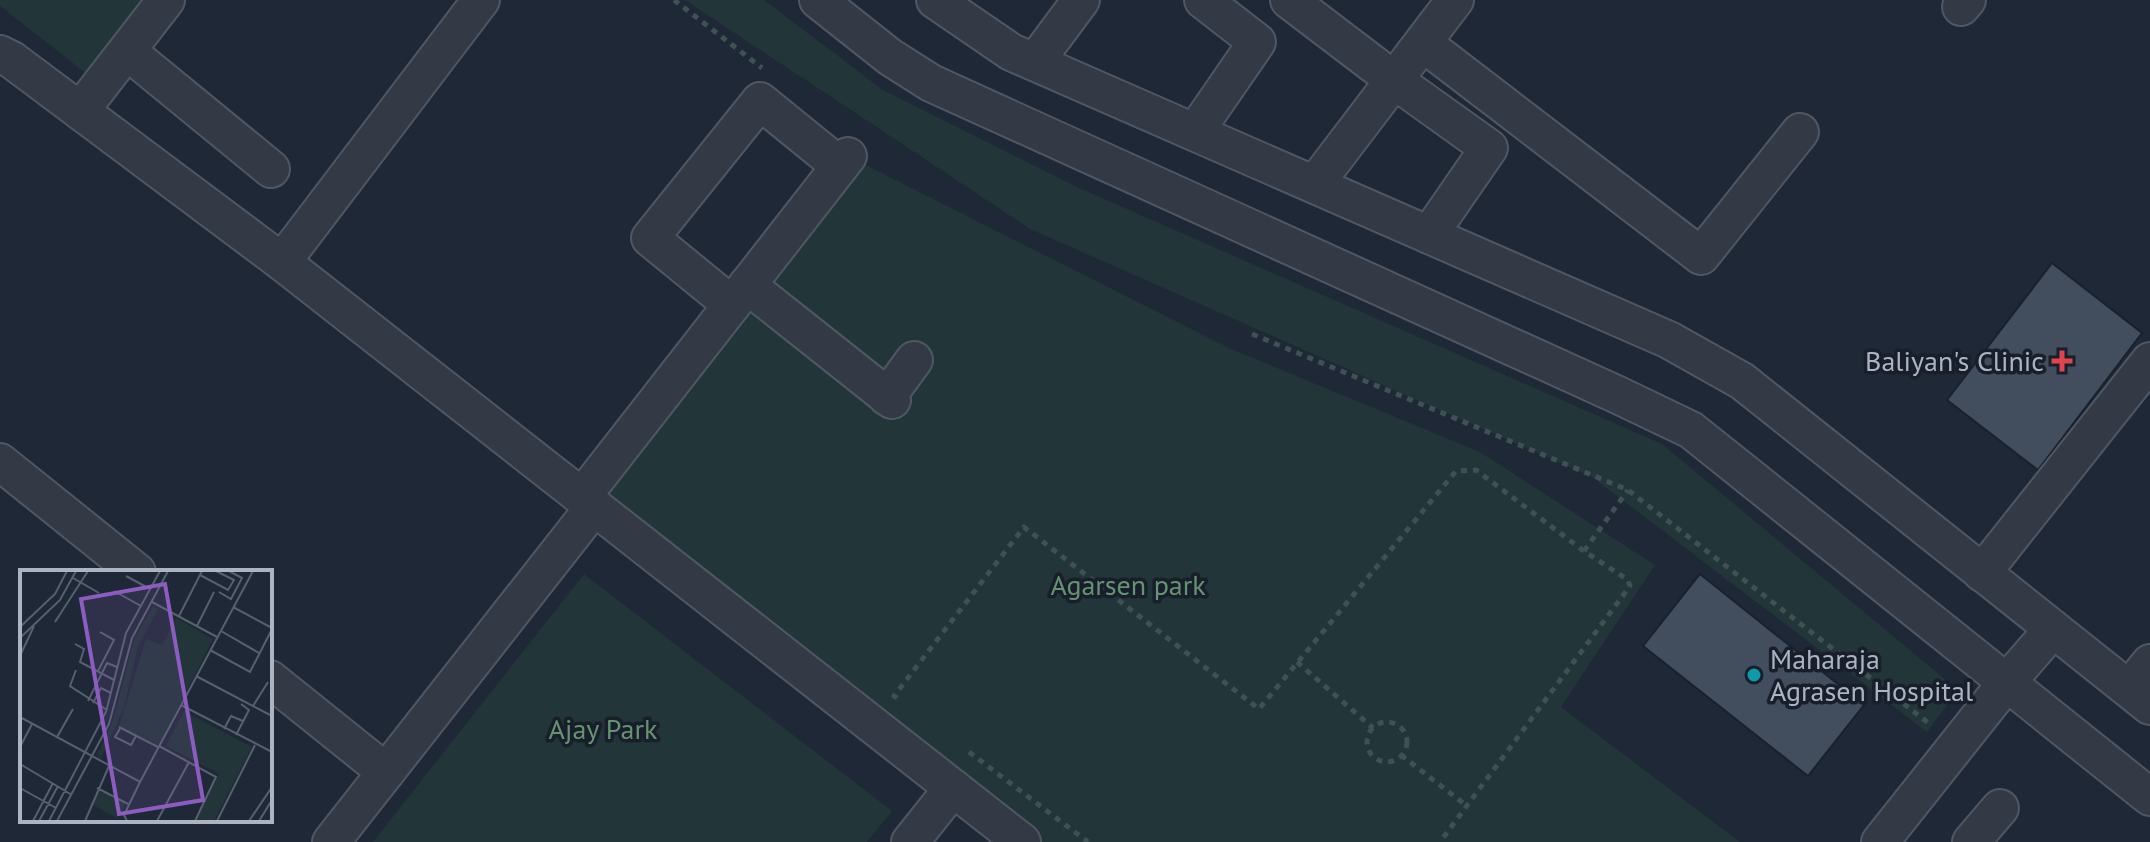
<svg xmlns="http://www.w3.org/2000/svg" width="2150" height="842" viewBox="0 0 2150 842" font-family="'PT Sans',sans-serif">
	<rect width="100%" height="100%" fill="#1f2836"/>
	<g fill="#223538">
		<polygon points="0,0 144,0 87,74 0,6"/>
		<polygon points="685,0 764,0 883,90 1077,187 1662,444 1958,690 1927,732 1592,477 1030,229"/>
		<polygon points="848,156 1229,348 1480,452 1655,565 1561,707 1740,842 1042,842 594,507"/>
		<polygon points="584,574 892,811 867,842 373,842"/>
	</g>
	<g fill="#424d5e" stroke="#1a212d" stroke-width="2">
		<polygon points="2052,263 2142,333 2038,470 1947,400"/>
		<polygon points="1700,574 1864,705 1808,776 1643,646"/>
	</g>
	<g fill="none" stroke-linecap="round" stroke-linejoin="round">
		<defs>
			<g id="minor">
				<polyline points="481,0 282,262 1022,842"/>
				<polyline points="818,0 890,57 931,83 1618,395 1691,430 2150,797"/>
				<polyline points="935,0 1011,52 1669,340 1742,381 2150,706"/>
				<polyline points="1289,0 1394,80 1489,148 1429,235"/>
				<polyline points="1961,7 1967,0"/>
				<polyline points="1423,43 1701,256 1800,132"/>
				<polyline points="127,51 271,169"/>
				<polyline points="0,54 12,60 282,262"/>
				<polyline points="1035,62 1081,0"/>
				<polyline points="80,111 166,0"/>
				<polyline points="1195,132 1257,42 1203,0"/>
				<polyline points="1315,184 1455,0"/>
				<polyline points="747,285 892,400"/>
				<polyline points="732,305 650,238 760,101 840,166"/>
				<polyline points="887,397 914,360"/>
				<polyline points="0,462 137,572"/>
				<polyline points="582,497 848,156"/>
				<polyline points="1982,573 2150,361"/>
				<polyline points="270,679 386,772"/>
				<polyline points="2129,689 2150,663"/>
				<polyline points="331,842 594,507"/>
				<polyline points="910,842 953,788"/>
				<polyline points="1880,842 2007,682 2053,629"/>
				<polyline points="1971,842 2000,808"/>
			</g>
		</defs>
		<use href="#minor" stroke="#505764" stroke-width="40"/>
		<g stroke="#3f5154" stroke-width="5" stroke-dasharray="6 6" stroke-linecap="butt">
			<polyline points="674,0 762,68"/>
			<polyline points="1252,334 1628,490 1931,725"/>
			<polyline points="1584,551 1628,490"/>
			<polyline points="1297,662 1373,728"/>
			<polyline points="897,698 894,696 1024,527 1259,709 1456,471 1476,470 1584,551 1628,580 1630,586 1440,842"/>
			<circle cx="1387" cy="742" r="20"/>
			<polyline points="969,752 1088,842"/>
			<polyline points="1401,755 1467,806"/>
		</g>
		<use href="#minor" stroke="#333a46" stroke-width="36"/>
	</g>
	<path fill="#e0444e" stroke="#181f2b" stroke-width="3" d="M2058 349h8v8h8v8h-8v8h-8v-8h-8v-8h8z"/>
	<circle fill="#0f9aa8" stroke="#181f2b" stroke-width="3" cx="1754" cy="675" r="8"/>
	<g text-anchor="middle" stroke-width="7" stroke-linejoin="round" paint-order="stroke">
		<g font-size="28" fill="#acb4c3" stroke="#181f2b" text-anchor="end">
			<text x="2044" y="371">Baliyan's Clinic</text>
			<text x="1770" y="669" text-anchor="start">Maharaja<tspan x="1770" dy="32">Agrasen Hospital</tspan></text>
		</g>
		<g font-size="28" fill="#659371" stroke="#181f2b">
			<text x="1128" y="595">Agarsen park</text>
			<text x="603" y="739">Ajay Park</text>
		</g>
	</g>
	<g transform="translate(20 570)">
		<rect width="252" height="252" fill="#1f2836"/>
		<path d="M133 36 138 39 118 77 104 137 81 188 77 185 92 154 114 70ZM156 48 193 69 139 176 99 157 126 69 142 75ZM164 141 232 177 194 251H175L199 204 146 176ZM78 220 105 234 97 248 71 234Z" fill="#223538"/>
		<path fill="none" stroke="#57606e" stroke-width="2" d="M180 5 208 20 214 10 196 1M106 6 130 19M53 8 79 23M94 21 121 36M199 22 211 29 222 8 209 1M132 32 197 67M213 37 252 58M159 46 182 1M35 52 68 1M177 56 194 22M0 57 35 24 47 1M201 61 239 83M0 68 40 30 56 1M55 74 64 79 60 92 94 110M190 80 230 102 252 59M0 86 14 56M56 100 50 116 87 140M78 101 94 70 80 62M176 106 252 146M68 131 87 93 97 97M73 133 81 118 91 123M161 135 252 182M233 136 248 112M0 147 120 212 233 1M99 157 138 177M101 157 95 167 111 175 116 166M204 159 211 146 223 151M216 165 229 140 221 134M37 167 53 139M139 176 196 207 175 251M0 177 12 154M0 194 52 225M0 218 36 238M77 218 108 234M13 251 33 213M19 251 38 216M29 251 86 142 106 63 140 1M37 251 89 154 112 68 148 1M65 251 89 196M107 251 104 245 120 212M137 251 169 192M197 251 235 175M229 251 252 217M239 251 252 230"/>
		<path fill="#8c5cc0" fill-opacity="0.15" stroke="#8c5cc0" stroke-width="4" d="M145 14 183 230 99 244 61 29Z"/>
		<rect width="252" height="252" fill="none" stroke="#acb4c3" stroke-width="4"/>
	</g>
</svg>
